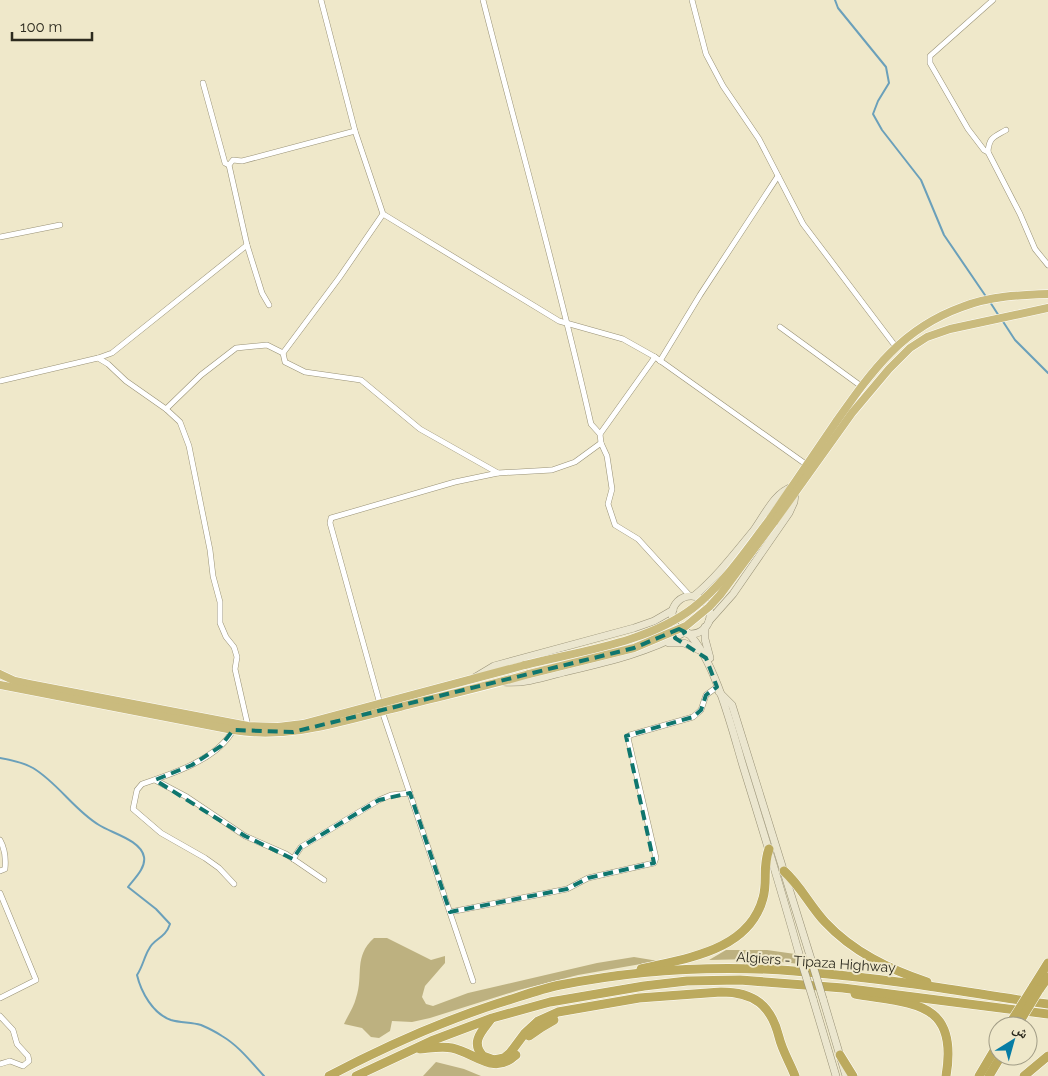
<svg xmlns="http://www.w3.org/2000/svg" width="1048" height="1076" viewBox="0 0 1048 1076" font-family="Raleway,'Noto Naskh Arabic',sans-serif">
	<rect width="100%" height="100%" fill="#efe8ca"/>
	<g fill="#bdb180">
		<path d="M374 938H387L431 960 445 956V963L425 986 422 997 426 1004 433 1006 468 993 597 963 634 957 658 961 578 975 519 990 430 1018 412 1022 392 1021 390 1031 379 1038 371 1037 362 1028 344 1024C348 1015 354 1007 356 998 364 975 353 957 374 938Z"/>
		<polygon points="726,950 767,950 795,954 800,964 752,959 709,960"/>
		<polygon points="436,1062 464,1069 481,1076 423,1076"/>
	</g>
	<g fill="none" stroke-linecap="round" stroke-linejoin="round">
		<g stroke="#6ba0ba" stroke-width="2">
			<polyline points="835,0 838,8 886,67 889,83 878,101 873,114 882,130 921,180 944,235 987,298"/>
			<polyline points="990,302 999,316"/>
			<polyline points="1002,320 1015,340 1048,373"/>
			<path d="M0 758C11 760 23 762 33 768 58 783 74 810 99 825 111 833 141 840 144 857 146 868 134 879 128 887L156 909 170 924C165 939 154 938 149 949 144 957 143 966 137 975 141 992 153 1014 171 1020 181 1023 191 1022 201 1025 208 1028 216 1032 222 1036 239 1046 251 1062 264 1076"/>
		</g>
		<defs>
			<g id="minor">
				<polyline points="321,0 355,131 383,214 559,321 623,339 655,357 807,465"/>
				<path d="M483 0C519 141 559 282 591 424L600 434 601 443 607 456 612 489 608 504 615 525 638 539 690 596"/>
				<polyline points="692,0 706,54 723,86 759,139 803,224 896,347"/>
				<polyline points="203,83 225,163 229,165"/>
				<path d="M1006 130C994 137 989 137 988 152L1020 214 1035 249 1048 265"/>
				<polyline points="988,152 984,150 968,129 930,63 930,56 993,0"/>
				<polyline points="0,237 60,225"/>
				<polyline points="247,245 262,293 269,305"/>
				<polyline points="780,327 861,386"/>
				<polyline points="283,353 339,278 383,214"/>
				<polyline points="98,358 112,353 247,245 229,165 233,160 242,161 355,131"/>
				<polyline points="660,361 700,295 778,176"/>
				<polyline points="0,381 98,358 108,364 126,381 166,409 180,422 189,446 210,550 213,576 220,602 220,623 226,637 234,647 237,657 235,669 248,726"/>
				<polyline points="166,409 201,375 236,348 267,345 283,353 285,362 305,372 361,380 420,429 498,473"/>
				<polyline points="600,434 655,357"/>
				<polyline points="380,704 330,523 331,518 455,482 498,473 552,470 575,462 601,443"/>
				<polyline points="382,711 473,981"/>
				<path d="M233 730C218 759 172 774 142 784L137 790 133 809 161 833 205 858 219 868 234 884"/>
				<polyline points="155,780 187,797 245,836 286,854 324,880"/>
				<path d="M0 840C5 849 6 859 5 869L0 871"/>
				<polyline points="293,859 301,847 379,800 391,795 410,793"/>
				<polyline points="0,893 36,980 0,998"/>
				<polyline points="450,912 567,889 588,878 654,863 656,858 628,738 630,735 693,717 701,710 706,695 717,687"/>
				<polyline points="0,1016 13,1030 17,1044 28,1056 29,1061 23,1066 10,1061 0,1064"/>
			</g>
			<g id="secondary">
				<path d="M694 596C717 577 735 553 754 530 765 515 774 493 792 487"/>
				<circle cx="691" cy="615" r="19"/>
				<polyline points="709,621 733,594 789,513 794,502 795,494"/>
				<polyline points="705,627 705,639 710,658"/>
				<path d="M688 633C715 660 732 729 743 766 763 830 782 893 800 957"/>
				<polyline points="669,643 684,643 699,650"/>
				<polyline points="474,678 494,666 634,628 654,621 673,610"/>
				<path d="M504 682C524 684 545 677 564 672 606 662 647 653 685 632"/>
				<polyline points="719,692 732,705 811,959"/>
				<polyline points="813,999 836,1076"/>
				<polyline points="823,999 846,1076"/>
			</g>
			<g id="trunk">
				<path d="M770 519C792 487 814 454 836 422 872 371 901 329 962 307 990 296 1019 295 1048 294"/>
				<polyline points="774,522 852,413 889,369 910,348 927,337 950,329 1048,308"/>
				<polyline points="0,674 15,681 29,684 248,726 278,727 303,724 525,665"/>
				<path d="M0 685 233 730C291 740 344 720 400 707 443 696 487 686 529 674"/>
			</g>
			<g id="motorway">
				<path d="M784 871C800 885 810 906 825 922 853 952 889 969 927 982"/>
				<path d="M641 969C687 958 749 951 763 898 768 881 762 867 769 849"/>
				<polyline points="1033,987 1048,963"/>
				<polyline points="1039,990 1048,977"/>
				<path d="M855 994C912 1004 959 1000 946 1076"/>
				<path d="M491 1019C482 1031 470 1042 483 1056L494 1060 504 1058 510 1053 525 1033 538 1021 558 1012 639 998 721 992C754 992 771 1005 779 1037 782 1050 790 1063 795 1076"/>
				<polyline points="529,1036 542,1027 554,1020"/>
				<path d="M420 1049C431 1048 442 1046 452 1048 476 1053 493 1076 516 1055"/>
				<polyline points="840,1055 853,1076"/>
				<path d="M329 1076C384 1047 440 1022 499 1003 519 997 540 989 560 985 636 970 717 965 794 971 831 974 869 978 906 983 954 989 1001 998 1048 1004"/>
				<polyline points="356,1076 431,1041 492,1018 550,1002 644,986 687,981 740,980 843,988 1048,1014"/>
				<polyline points="979,1076 998,1044"/>
				<polyline points="989,1076 1001,1056"/>
				<polyline points="1024,1076 1048,1056"/>
			</g>
		</defs>
		<use href="#minor" stroke="#989176" stroke-width="6"/>
		<use href="#secondary" stroke="#989176" stroke-width="8"/>
		<use href="#trunk" stroke="#fff" stroke-width="9"/>
		<use href="#motorway" stroke="#fff" stroke-width="10"/>
		<use href="#minor" stroke="#fff" stroke-width="5"/>
		<use href="#secondary" stroke="#ebe6cf" stroke-width="7"/>
		<use href="#trunk" stroke="#cabb7e" stroke-width="8"/>
		<use href="#motorway" stroke="#bcaa5e" stroke-width="9"/>
		<defs>
			<g id="secondary-bridge">
				<polyline points="800,957 813,999"/>
				<polyline points="811,959 823,999"/>
			</g>
			<g id="trunk-bridge">
				<path d="M525 665C580 651 647 643 693 608 724 584 746 550 770 519"/>
				<polyline points="529,674 634,648 686,626 709,607 720,595 774,522"/>
			</g>
			<g id="motorway-bridge">
				<polyline points="1009,1025 1033,987"/>
				<polyline points="1017,1026 1039,990"/>
			</g>
		</defs>
		<use href="#secondary-bridge" stroke="#989176" stroke-width="8" stroke-linecap="butt"/>
		<use href="#trunk-bridge" stroke="#fff" stroke-width="9" stroke-linecap="butt"/>
		<use href="#motorway-bridge" stroke="#fff" stroke-width="10" stroke-linecap="butt"/>
		<use href="#secondary-bridge" stroke="#ebe6cf" stroke-width="7"/>
		<use href="#trunk-bridge" stroke="#cabb7e" stroke-width="8"/>
		<use href="#motorway-bridge" stroke="#bcaa5e" stroke-width="9"/>
	</g>
	<path fill="none" stroke="#0f766e" stroke-width="4" stroke-dasharray="10 6" stroke-linejoin="round" d="M679 629 685 632 675 638 706 658 717 687 706 695 701 710 693 717 626 736 654 863 588 878 567 889 450 912 410 793 379 800 301 847 293 859 245 836 155 780 192 765 221 746 233 730 293 732 634 648Z"/>
	<g text-anchor="middle" stroke-width="4" stroke-linejoin="round" paint-order="stroke">
		<g font-size="14" fill="#2d2b1f" stroke="#efe8ca">
			<text transform="translate(816 962) rotate(4)" y="5">Algiers - Tipaza Highway</text>
		</g>
	</g>
	<g transform="translate(1013 1041) rotate(37)"><circle r="24" fill="#efe8ca" stroke="#a19c86"/>
	<path d="M0-4L9 19L0 12L-9 19Z" fill="#077da5"/>
	<text y="-8" font-size="14" font-weight="bold" text-anchor="middle" fill="#2d2b1f">ش</text>
	</g>
	<path d="M12 32v8h80v-8" fill="none" stroke="#2d2b1f" stroke-width="2.5"/>
	<text x="20" y="32" font-size="15" fill="#2d2b1f" stroke="#efe8ca" stroke-width="4" paint-order="stroke">100 m</text>
</svg>
